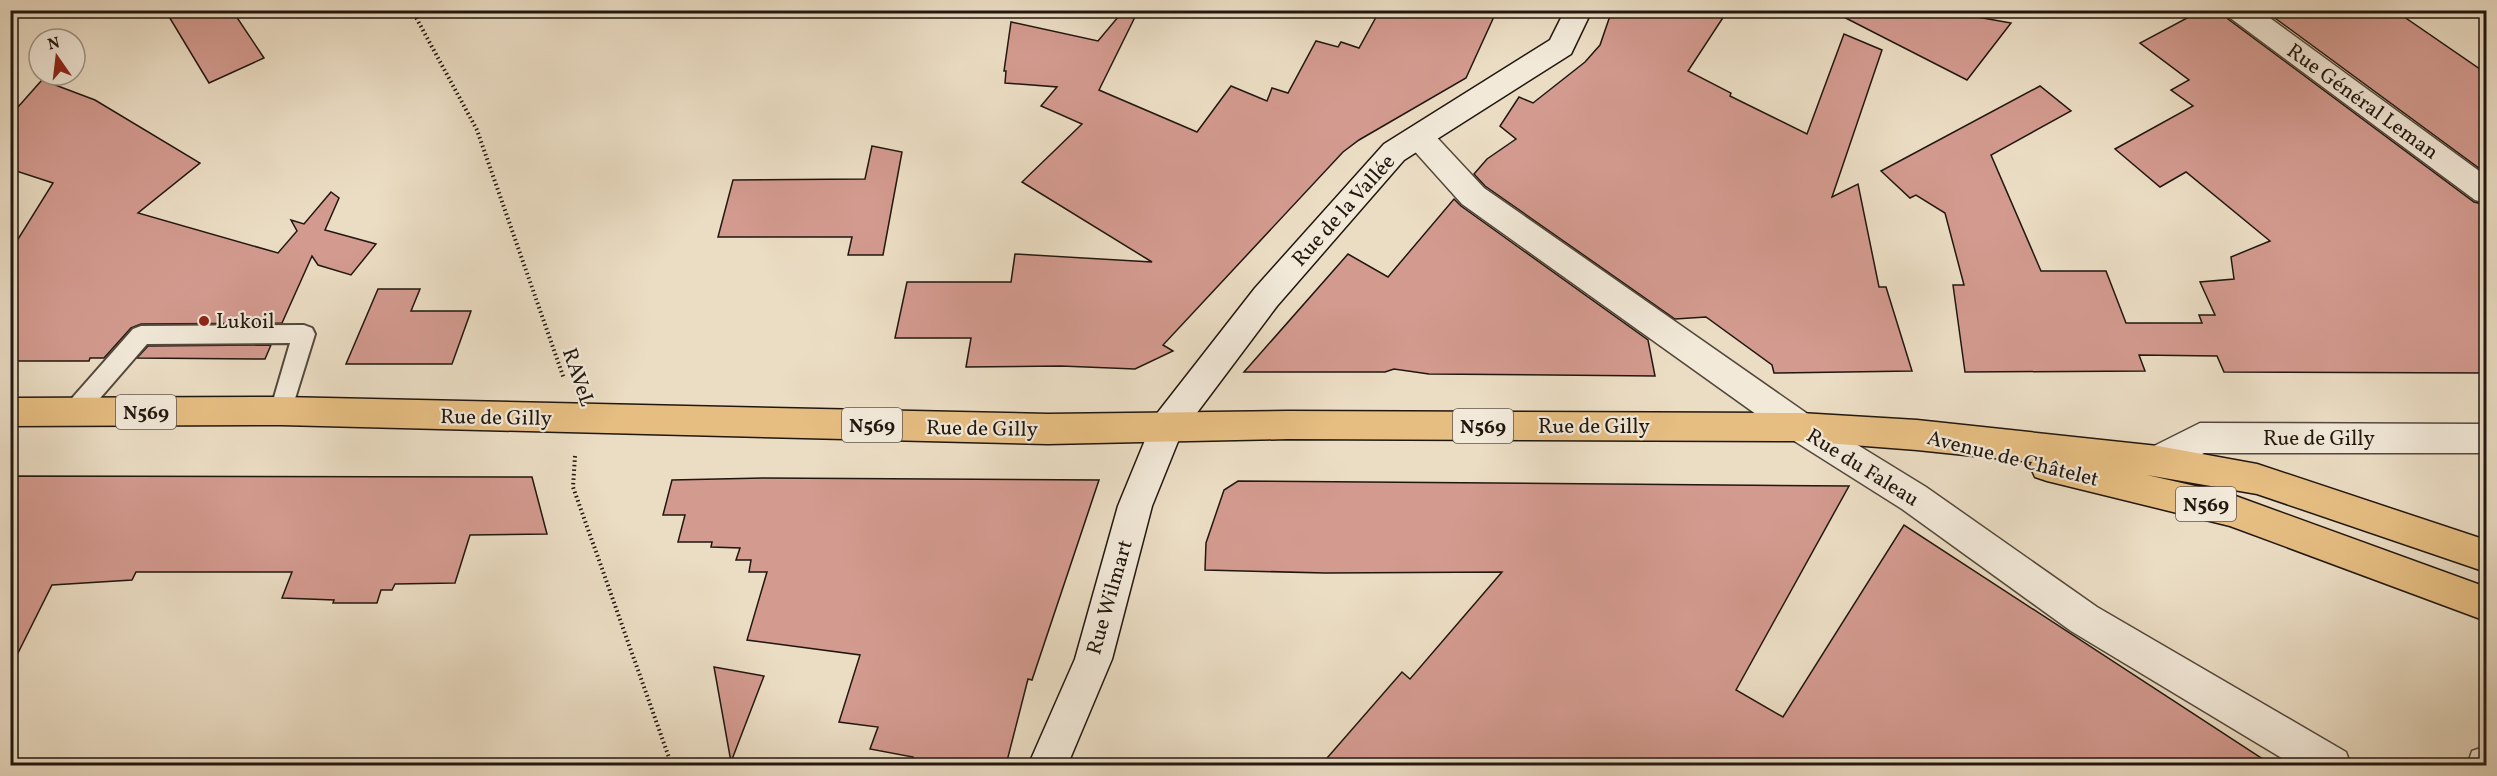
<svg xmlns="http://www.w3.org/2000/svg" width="2497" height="776" viewBox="0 0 2497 776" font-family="Vollkorn,serif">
	<rect width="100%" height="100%" fill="#ebddc4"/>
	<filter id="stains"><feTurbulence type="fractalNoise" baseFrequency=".00333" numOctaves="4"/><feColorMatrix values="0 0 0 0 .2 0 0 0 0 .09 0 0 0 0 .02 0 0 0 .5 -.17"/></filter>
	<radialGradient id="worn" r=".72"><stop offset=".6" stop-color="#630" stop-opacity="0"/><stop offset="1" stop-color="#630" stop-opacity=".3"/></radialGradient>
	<g fill="#d39a8f" stroke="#21170f" stroke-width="1.5">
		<polygon points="165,10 232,10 264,58 209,83"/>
		<polygon points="1124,10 1130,10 1136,15 1099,90 1197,132 1231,86 1267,101 1272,88 1288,93 1316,41 1338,47 1341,42 1359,48 1380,10 1497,10 1466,78 1359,140 1343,152 1163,345 1173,351 1135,369 1061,366 966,367 971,338 895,338 907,282 1011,282 1015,254 1152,262 1022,182 1082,124 1041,106 1057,87 1005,83 1006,71 1004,71 1011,22 1098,41"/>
		<polygon points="1612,10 1728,10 1688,71 1731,93 1730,96 1807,134 1844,34 1882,50 1832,197 1858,184 1879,287 1886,287 1912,371 1774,373 1772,365 1706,317 1675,319 1485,186 1474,174 1487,159 1516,139 1500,126 1519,97 1533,103 1585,62 1600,45"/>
		<polygon points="1830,10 1938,10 2011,23 1967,80"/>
		<polygon points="2202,10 2224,10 2228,19 2474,202 2487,205 2487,373 2224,372 2217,356 2139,355 2145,371 1965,372 1953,285 1964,285 1945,213 1916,195 1910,198 1881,171 2040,86 2071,111 1991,155 2041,271 2106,271 2126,323 2202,323 2199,315 2215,315 2200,282 2234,279 2231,257 2270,241 2186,172 2160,187 2115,149 2193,106 2171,90 2189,80 2140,43"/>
		<polygon points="2264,10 2394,10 2487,74 2487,174"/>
		<polygon points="42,80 95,100 200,163 138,213 278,253 297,231 291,220 304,224 331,192 339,198 325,230 376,244 351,275 318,265 312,256 282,323 141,324 131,328 104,358 90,358 89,361 10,361 10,252 53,183 10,169 10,116"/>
		<polygon points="872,146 902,152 883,255 848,255 852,237 718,237 733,180 865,179"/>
		<polygon points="1454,199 1461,206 1648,340 1655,376 1429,374 1394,369 1385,372 1244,372 1348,254 1388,277"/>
		<polygon points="378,289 420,289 411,311 471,311 452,364 346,364"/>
		<polygon points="271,345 265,359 137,358 148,346"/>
		<polygon points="10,476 532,477 547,534 470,535 455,583 395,584 392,590 381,590 377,603 333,603 334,600 282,598 292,572 136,572 132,580 52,585 10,669"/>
		<polygon points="763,478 1099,480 1032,680 1028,679 1006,765 910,765 913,757 870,749 878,727 839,722 860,655 747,640 767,572 749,572 751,560 736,560 740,548 711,547 712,542 678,542 685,515 663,515 672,480"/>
		<polygon points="1238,481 1849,486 1736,690 1783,717 1904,525 2272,765 1321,765 1402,672 1410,679 1502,572 1325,573 1205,570 1206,543 1224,490"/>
		<polygon points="714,667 764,676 731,762"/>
	</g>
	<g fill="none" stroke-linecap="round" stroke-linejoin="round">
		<defs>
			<polygon id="service" points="304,325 312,328 315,334 289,418 281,421 273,418 270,411 290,343 147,344 82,419 74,422 66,419 63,412 66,405 133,329 141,326"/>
			<g id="minor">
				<polygon points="2226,10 2259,10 2486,176 2486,203 2475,200 2229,17"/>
				<polygon points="1419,126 1429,129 1484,188 1812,417 1926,487 2097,607 2346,752 2351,766 2295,766 2071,631 1902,509 1788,437 1462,204 1409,145 1404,137 1409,129"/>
				<polygon points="2200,423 2486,424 2486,453 2204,453 2158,476 2146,472 2141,461 2146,450"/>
				<polygon points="2486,746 2486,766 2467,766 2472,751"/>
			</g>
			<polygon id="secondary" points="1565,10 1592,10 1571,54 1404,160 1277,306 1181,434 1152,506 1112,659 1067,766 1028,766 1075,659 1118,506 1155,416 1255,288 1384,144 1550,40"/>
			<polygon id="primary" points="281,397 1048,414 1288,411 1800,413 1917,420 2158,446 2257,464 2486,540 2486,572 2257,494 2147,475 2230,494 2486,587 2486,621 2230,526 2047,481 2035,477 2030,466 2032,462 1917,450 1800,441 1288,439 1048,444 281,425 10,426 10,398"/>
		</defs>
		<use href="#service" stroke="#54483c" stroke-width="4"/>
		<use href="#minor" stroke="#54483c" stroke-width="3"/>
		<use href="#secondary" stroke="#21170f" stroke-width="3"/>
		<use href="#primary" stroke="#21170f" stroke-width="3"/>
		<g stroke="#21170f" stroke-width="4" stroke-dasharray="1.5 3" stroke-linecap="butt">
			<polyline points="412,10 477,130 564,379"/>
			<polyline points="575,456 573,487 672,766"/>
		</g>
		<use href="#service" fill="#f2e9d9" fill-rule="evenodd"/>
		<use href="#minor" fill="#f2e9d9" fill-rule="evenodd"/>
		<use href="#secondary" fill="#f2e9d9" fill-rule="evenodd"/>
		<use href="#primary" fill="#e6be82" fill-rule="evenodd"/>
	</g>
	<circle fill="#8f2418" stroke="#f2e9d9" stroke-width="2" cx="204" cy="321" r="6"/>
	<g text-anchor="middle" stroke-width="4.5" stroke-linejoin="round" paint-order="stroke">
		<g fill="#f2e9d9" stroke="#60564c" stroke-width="1.5">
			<rect x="116" y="395" width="60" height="34" rx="4.5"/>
			<rect x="842" y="408" width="60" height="34" rx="4.5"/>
			<rect x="1453" y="409" width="60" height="34" rx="4.5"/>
			<rect x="2176" y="487" width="60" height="34" rx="4.5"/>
		</g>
		<g font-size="20" font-weight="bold" fill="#21170f">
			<text x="146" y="419">N569</text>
			<text x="872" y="432">N569</text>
			<text x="1483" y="433">N569</text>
			<text x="2206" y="511">N569</text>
		</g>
		<g font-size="21" fill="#21170f" stroke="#f2e9d9">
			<text transform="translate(2363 101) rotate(36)" y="7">Rue Général Leman</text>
			<text transform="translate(1343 210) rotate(-48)" y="7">Rue de la Vallée</text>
			<text transform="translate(579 377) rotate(71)" y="7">RAVeL</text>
			<text transform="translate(496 417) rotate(1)" y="7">Rue de Gilly</text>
			<text x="1594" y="433">Rue de Gilly</text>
			<text transform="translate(982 428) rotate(1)" y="7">Rue de Gilly</text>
			<text x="2319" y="445">Rue de Gilly</text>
			<text transform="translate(2013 458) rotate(14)" y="7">Avenue de Châtelet</text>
			<text transform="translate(1863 467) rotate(32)" y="7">Rue du Faleau</text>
			<text transform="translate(1109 597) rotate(-74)" y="7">Rue Wilmart</text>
		</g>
		<g font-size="21" fill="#21170f" stroke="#f2e9d9" text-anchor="start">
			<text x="216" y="328">Lukoil</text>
		</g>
	</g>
	<rect width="2497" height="776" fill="none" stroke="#ebddc4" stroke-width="36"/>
	<rect x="12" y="12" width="2473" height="752" fill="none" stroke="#21170f" stroke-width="3"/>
	<rect x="18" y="18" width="2461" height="740" fill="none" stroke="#21170f" stroke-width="1.5"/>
	<g transform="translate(57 57) rotate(346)"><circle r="28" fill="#f2e9d9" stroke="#9e9588" stroke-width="1.5"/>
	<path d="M0-4.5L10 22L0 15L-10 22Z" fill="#8f2418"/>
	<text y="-9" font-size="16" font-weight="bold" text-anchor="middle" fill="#21170f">N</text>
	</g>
	<rect width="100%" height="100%" filter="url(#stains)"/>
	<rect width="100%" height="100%" fill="url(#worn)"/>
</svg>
